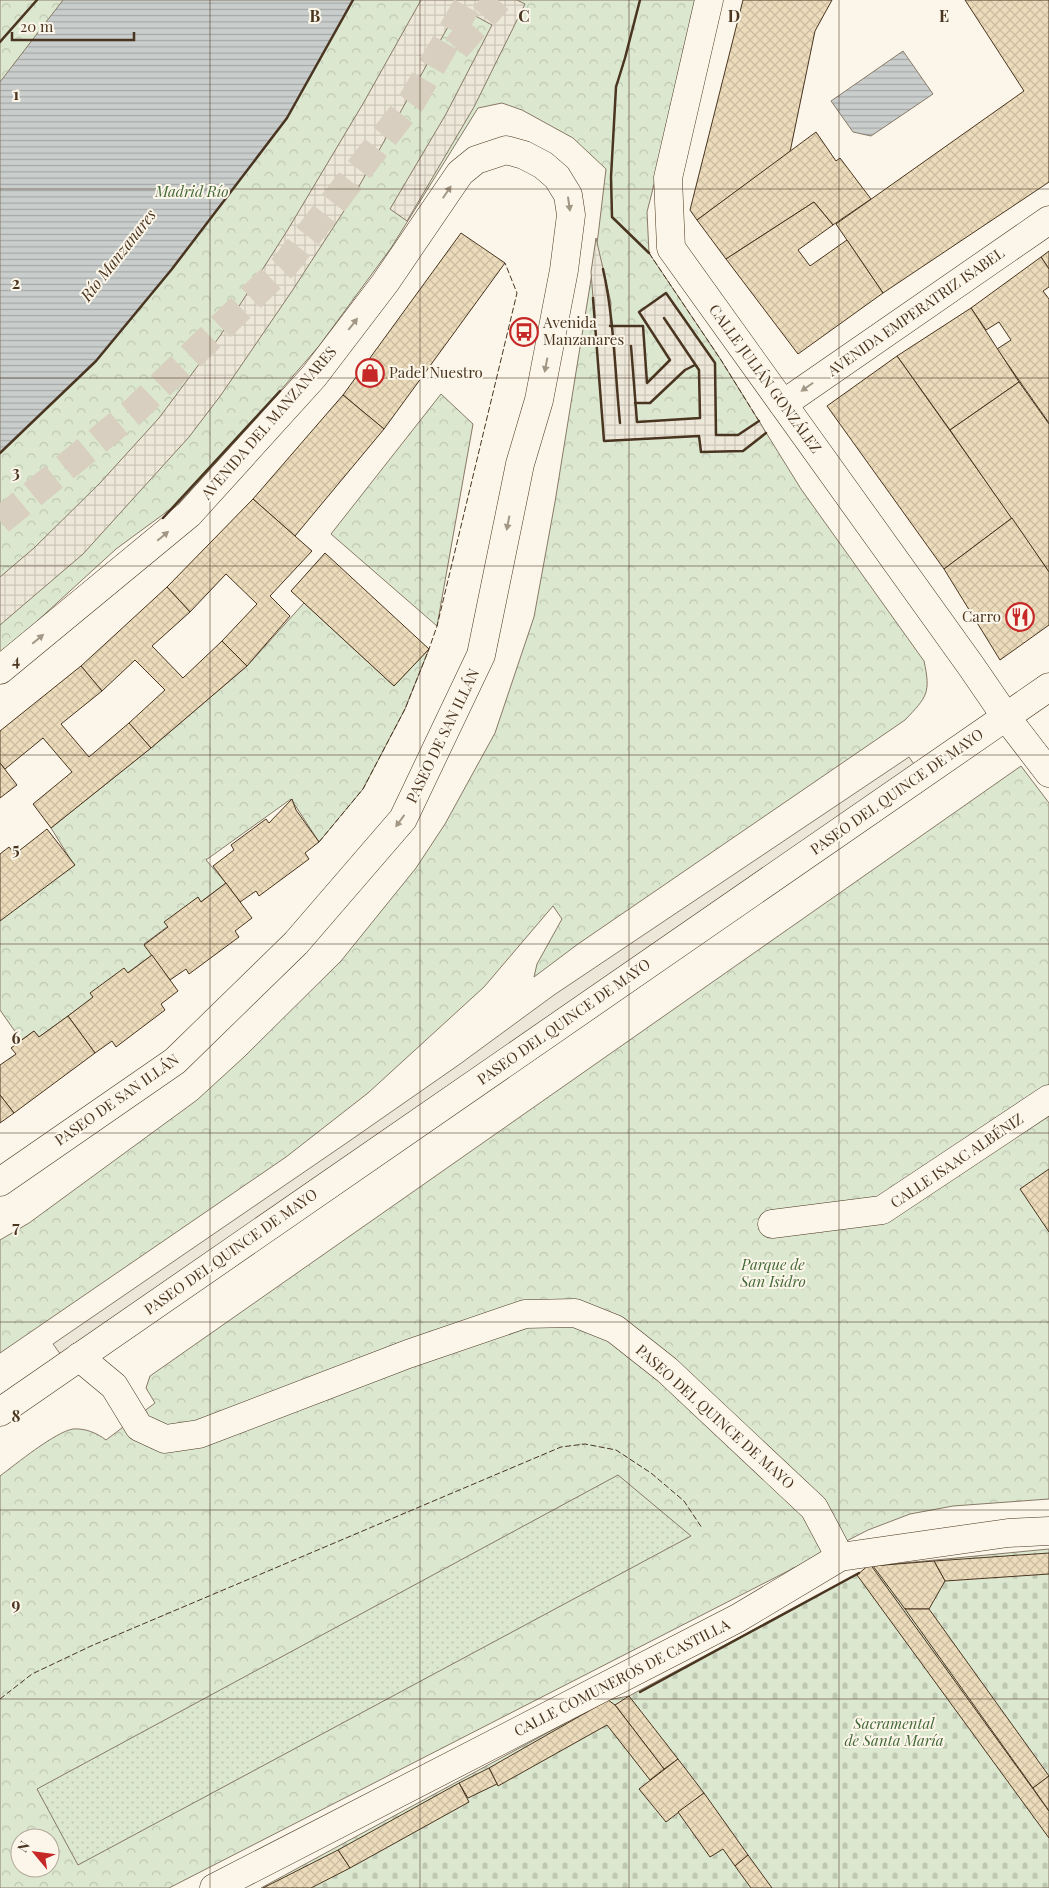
<svg xmlns="http://www.w3.org/2000/svg" width="1049" height="1888" viewBox="0 0 1049 1888" font-family="'Playfair Display',serif">
	<defs>
		<pattern id="forest-crowns" width="20" height="18" patternUnits="userSpaceOnUse" patternTransform="scale(1.25)"><rect width="20" height="18" fill="#dce7d0"/><path d="M2 6a3 3 0 1 1 6 0M12 15a3 3 0 1 1 6 0" fill="none" stroke="#bec7b2"/></pattern>
		<pattern id="cemetery-stones" width="16" height="16" patternUnits="userSpaceOnUse" patternTransform="scale(1.25)"><rect width="16" height="16" fill="#dce7d0"/><path d="M2 7V4a2 2 0 0 1 4 0v3zM10 15v-3a2 2 0 0 1 4 0v3z" fill="#bec7b2"/></pattern>
		<pattern id="garden-dots" width="8" height="8" patternUnits="userSpaceOnUse" patternTransform="scale(1.25)"><rect width="8" height="8" fill="#dce7d0"/><path d="M2 2h.1M6 6h.1" fill="none" stroke="#bec7b2" stroke-width="1.8" stroke-linecap="round"/></pattern>
		<pattern id="plaza-grid" width="8" height="8" patternUnits="userSpaceOnUse" patternTransform="scale(1.25)"><rect width="8" height="8" fill="#ede7d9"/><path d="M0 4h8M4 0v8" fill="none" stroke="#cdc7ba"/></pattern>
		<pattern id="water-rules" width="6" height="5" patternUnits="userSpaceOnUse" patternTransform="scale(1.25)"><rect width="6" height="5" fill="#c9cecd"/><path d="M0 2.5h6" fill="none" stroke="#a5a8a6"/></pattern>
		<pattern id="building-cross-hatch" width="8" height="8" patternUnits="userSpaceOnUse" patternTransform="scale(1.25)"><rect width="8" height="8" fill="#ecdcbc"/><path d="M0 0l8 8M0 8l8-8" fill="none" stroke="#ccbda1"/></pattern>
	</defs>
	<rect width="100%" height="100%" fill="#fbf6e9"/>
	<g fill="url(#forest-crowns)" stroke="#887966" fill-rule="evenodd">
		<path d="M0 0H701L647 212 649 253 721 360 801 489 924 661C931 693 927 697 905 720L578 944 534 977 537 964 562 919 553 906 484 987 368 1093 286 1157 0 1353V1240L29 1223 197 1100 244 1057 341 961 416 868 445 824 495 733 534 617 555 502 598 236 606 169 573 138 522 110 502 103 478 108 391 248 319 346 280 391 180 502 116 549 0 655Z"/>
		<polygon points="441,394 473,424 437,626 331,534"/>
		<polygon points="304,603 394,686 429,649 405,709 363,789 319,842 291,799 206,860 226,883 144,944 152,955 39,1037 34,1031 21,1040 0,1010 0,920 74,865 51,828 151,748 247,666"/>
		<path d="M1021 766 1049 803V1499L953 1506 910 1514 868 1530 169 1888H0V1476C16 1464 55 1432 73 1429 85 1428 97 1433 106 1440L155 1403 146 1388 150 1376ZM20 1838H50V1868H20Z"/>
	</g>
	<polygon fill="url(#cemetery-stones)" stroke="#887966" points="1049,1549 1049,1888 261,1888 608,1700 629,1696 873,1566"/>
	<polygon fill="url(#garden-dots)" stroke="#887966" points="618,1475 691,1536 78,1865 37,1789"/>
	<polygon fill="#ede7d9" stroke="#887966" points="909,757 916,767 600,981 467,1076 61,1355 53,1344 348,1142 460,1064 554,995"/>
	<g fill="url(#plaza-grid)" stroke="#887966" fill-rule="evenodd">
		<polygon points="421,0 517,0 525,4 474,107 407,221 390,209 446,114 492,25 459,7 353,197 292,291 221,395 189,437 83,554 0,625 0,577 34,548 100,483 159,418 220,336 287,231 364,102"/>
		<path d="M596 238 611 303 610 326H643L647 382 670 360 639 312 666 293 715 363 716 435H738L759 421 766 433 743 451 701 452 699 436 604 441 591 272ZM695 365 699 370 700 418 637 422 635 403H650L685 370Z"/>
	</g>
	<g fill="url(#water-rules)" stroke="#887966">
		<polygon points="63,0 353,0 287,118 172,269 96,361 0,453 0,82"/>
		<polygon points="903,51 933,94 871,136 853,132 831,101"/>
	</g>
	<g fill="url(#building-cross-hatch)" stroke="#4a3520">
		<polygon points="743,0 832,0 815,31 790,152 697,220 690,210"/>
		<polygon points="965,0 1049,0 1049,182 883,293 836,224 1024,91"/>
		<polygon points="816,132 836,161 840,158 871,199 833,225 814,202 726,259 697,220"/>
		<polygon points="814,202 833,225 798,250 810,266 847,240 883,293 798,354 726,259"/>
		<polygon points="461,233 505,263 384,429 343,395"/>
		<polygon points="1049,251 1049,269 1041,257"/>
		<polygon points="1041,257 1049,269 1049,287 1043,291 1049,299 1049,423 997,349 1011,340 999,322 986,330 971,308"/>
		<polygon points="971,308 1019,382 950,430 897,356"/>
		<polygon points="897,356 1012,518 944,569 827,406"/>
		<polygon points="1019,382 1049,424 1049,572 950,430"/>
		<polygon points="343,395 384,429 295,536 253,499"/>
		<polygon points="253,499 312,551 270,596 290,616 247,666 222,641 257,604 226,574 190,612 167,587"/>
		<polygon points="1012,518 1049,572 1049,625 1000,660 944,569"/>
		<polygon points="325,553 429,649 394,686 291,591"/>
		<polygon points="167,587 190,612 152,646 183,678 222,641 247,666 151,748 129,723 165,690 135,660 102,691 81,666"/>
		<polygon points="81,666 102,691 61,724 89,757 129,723 151,748 51,828 33,804 72,772 43,738 5,769 0,763 0,731"/>
		<polygon points="0,763 17,785 0,798"/>
		<polygon points="292,799 296,810 319,842 305,853 309,859 259,896 256,891 240,902 213,866 234,850 231,845 266,819 269,823"/>
		<polygon points="47,829 75,865 0,921 0,854 9,847 15,854"/>
		<polygon points="226,883 252,918 235,931 239,937 189,974 186,969 170,980 144,945 168,927 164,922 198,897 201,902"/>
		<polygon points="152,955 178,991 161,1004 165,1010 116,1047 112,1041 95,1053 68,1016 93,997 90,993 124,968 128,973"/>
		<polygon points="68,1016 95,1053 14,1113 0,1095 0,1065 16,1054 11,1048 34,1031 39,1037"/>
		<polygon points="0,1095 14,1113 0,1123"/>
		<polygon points="1049,1169 1049,1232 1020,1189"/>
		<polygon points="1049,1553 1049,1574 945,1581 934,1561"/>
		<polygon points="934,1561 945,1581 929,1609 905,1609 873,1566"/>
		<polygon points="870,1564 1049,1811 1049,1838 857,1575"/>
		<polygon points="905,1609 929,1609 1049,1776 1033,1788"/>
		<polygon points="629,1696 678,1759 664,1769 615,1705"/>
		<polygon points="608,1700 615,1705 664,1769 650,1780 607,1725 498,1786 489,1768"/>
		<polygon points="678,1759 704,1793 666,1822 639,1789"/>
		<polygon points="489,1768 497,1784 468,1798 459,1783"/>
		<polygon points="1049,1776 1049,1811 1033,1788"/>
		<polygon points="459,1783 469,1802 350,1868 338,1850"/>
		<polygon points="704,1793 748,1855 735,1866 723,1849 710,1857 678,1812"/>
		<polygon points="338,1850 350,1868 311,1888 263,1888"/>
		<polygon points="748,1855 772,1888 751,1888 735,1866"/>
	</g>
	<g fill="none" stroke-linecap="round" stroke-linejoin="round">
		<g stroke="#d8cfc1" stroke-width="28" stroke-dasharray="28 14" stroke-linecap="butt">
			<polyline points="456,48 498,0"/>
			<polyline points="0,521 134,411 285,265 412,101 470,0"/>
		</g>
		<defs>
			<g id="minor">
				<polyline points="709,0 668,178 671,248 971,666 1006,717 1049,773"/>
				<polyline points="783,404 1049,220"/>
				<polyline points="0,670 189,514 314,376 385,283 460,173 476,160 506,150 524,155 543,165 557,177 568,195 571,215 564,270 539,400 520,464 481,655 403,819 296,943 175,1061 0,1182"/>
				<polyline points="772,1224 882,1210 1049,1099"/>
				<polyline points="79,1357 114,1386 139,1427 165,1439 199,1434 408,1354 525,1314 575,1313 615,1329 667,1370 814,1508 840,1557"/>
				<polyline points="0,1412 1049,687"/>
				<polyline points="214,1888 738,1618 840,1557 1008,1533 1049,1531"/>
			</g>
		</defs>
		<use href="#minor" stroke="#4a3520" stroke-width="29"/>
		<use href="#minor" stroke="#fbf6e9" stroke-width="28"/>
		<g stroke="#4a3520" stroke-width="1" stroke-dasharray="6 2.5" stroke-linecap="butt">
			<polyline points="649,253 721,360 759,421"/>
			<polyline points="319,842 363,789 405,709 429,649 437,626 517,293 505,263"/>
			<polyline points="0,1699 32,1674 91,1646 561,1447 585,1444 616,1450 651,1473 684,1501 702,1528"/>
		</g>
		<g stroke="#4a3520" stroke-width="2.5">
			<polyline points="640,0 625,58 616,87 611,177 612,217 649,253"/>
			<polyline points="0,42 37,0"/>
			<path d="M603 269C614 317 615 373 620 423"/>
			<polyline points="593,298 604,441 699,436 701,452 743,451 766,433"/>
			<polyline points="610,326 643,326 647,383 670,360 639,312 666,293 715,363 716,435 738,435 759,421"/>
			<polyline points="631,346 637,422 700,418 699,370 664,318"/>
			<polyline points="635,403 650,403 685,370 695,365"/>
			<polyline points="0,453 96,361 172,269 287,118 353,0"/>
			<polyline points="163,518 280,391"/>
			<polyline points="640,1692 859,1573"/>
		</g>
	</g>
	<defs><path id="oneway-solid" d="M-6-.8H1V-3.2L6.5 0L1 3.2V.8H-6Z" transform="scale(1.25)"/></defs>
	<g fill="#a29684">
		<use href="#oneway-solid" transform="translate(447 192) rotate(-56)"/>
		<use href="#oneway-solid" transform="translate(569 204) rotate(82)"/>
		<use href="#oneway-solid" transform="translate(353 324) rotate(-52)"/>
		<use href="#oneway-solid" transform="translate(546 365) rotate(101)"/>
		<use href="#oneway-solid" transform="translate(807 387) rotate(145)"/>
		<use href="#oneway-solid" transform="translate(508 523) rotate(101)"/>
		<use href="#oneway-solid" transform="translate(163 536) rotate(-40)"/>
		<use href="#oneway-solid" transform="translate(38 639) rotate(-40)"/>
		<use href="#oneway-solid" transform="translate(400 821) rotate(126)"/>
	</g>
	<path fill="none" stroke="#4a3520" stroke-width="1" stroke-opacity="0.55" d="M210 0V1888M420 0V1888M629 0V1888M839 0V1888M0 189H1049M0 378H1049M0 566H1049M0 755H1049M0 944H1049M0 1133H1049M0 1322H1049M0 1510H1049M0 1699H1049"/>
	<defs>
		<symbol id="bus-ring" viewBox="-11 -11 22 22"><circle r="9.5" fill="#fbf6e9" stroke="#c62828" stroke-width="1.5"/><path d="M-5-6H5V4H4V6H2V4H-2V6H-4V4H-5ZM-3.5-4V0h7V-4ZM-3.5 1.2v1.5H-2V1.2ZM2 1.2v1.5H3.5V1.2Z" fill="#c62828"/></symbol>
		<symbol id="shop-ring" viewBox="-11 -11 22 22"><circle r="9.5" fill="#fbf6e9" stroke="#c62828" stroke-width="1.5"/><path d="M-5-2.5h2.3a2.7 3.5 0 0 1 5.4 0H5L5.5 6h-11ZM-1.5-2.5h3a1.5 2.3 0 0 0-3 0Z" fill="#c62828"/></symbol>
		<symbol id="restaurant-ring" viewBox="-11 -11 22 22"><circle r="9.5" fill="#fbf6e9" stroke="#c62828" stroke-width="1.5"/><path d="M-5-6h1v4h1v-4h1v4h1v-4h1v5L-1.5 .5V6h-2V.5L-5-1ZM5-6V6H3V1.5H1.5Q1.5-4 5-6Z" fill="#c62828"/></symbol>
	</defs>
	<g fill-rule="evenodd">
		<use href="#bus-ring" x="508" y="316" width="32" height="32"/>
		<use href="#shop-ring" x="354" y="357" width="32" height="32"/>
		<use href="#restaurant-ring" x="1004" y="601" width="32" height="32"/>
	</g>
	<g text-anchor="middle" stroke-width="4" stroke-linejoin="round" paint-order="stroke">
		<g font-size="15" font-style="italic" fill="#436837" stroke="#fbf6e9">
			<text x="192" y="197">Madrid Río</text>
			<text x="773" y="1270">Parque de<tspan x="773" dy="17">San Isidro</tspan></text>
			<text x="894" y="1729">Sacramental<tspan x="894" dy="17">de Santa María</tspan></text>
		</g>
		<g font-size="15" fill="#4a3520" stroke="#fbf6e9">
			<text transform="translate(916 312) rotate(-35)" y="5">AVENIDA EMPERATRIZ ISABEL</text>
			<text transform="translate(765 379) rotate(54)" y="5">CALLE JULIÁN GONZÁLEZ</text>
			<text transform="translate(269 423) rotate(-49)" y="5">AVENIDA DEL MANZANARES</text>
			<text transform="translate(443 736) rotate(-64)" y="5">PASEO DE SAN ILLÁN</text>
			<text transform="translate(897 792) rotate(-35)" y="5">PASEO DEL QUINCE DE MAYO</text>
			<text transform="translate(564 1022) rotate(-35)" y="5">PASEO DEL QUINCE DE MAYO</text>
			<text transform="translate(117 1100) rotate(-35)" y="5">PASEO DE SAN ILLÁN</text>
			<text transform="translate(957 1161) rotate(-34)" y="5">CALLE ISAAC ALBÉNIZ</text>
			<text transform="translate(231 1252) rotate(-35)" y="5">PASEO DEL QUINCE DE MAYO</text>
			<text transform="translate(715 1417) rotate(42)" y="5">PASEO DEL QUINCE DE MAYO</text>
			<text transform="translate(622 1678) rotate(-27)" y="5">CALLE COMUNEROS DE CASTILLA</text>
		</g>
		<g font-size="15" fill="#4a3520" stroke="#fbf6e9" text-anchor="start">
			<text x="543" y="328">Avenida<tspan x="543" dy="17">Manzanares</tspan></text>
			<text x="389" y="378">Padel Nuestro</text>
			<text x="1001" y="622" text-anchor="end">Carro</text>
		</g>
		<g font-size="16" font-style="italic" fill="#4a3520" stroke="#fbf6e9">
			<text transform="translate(118 255) rotate(-52)" y="6">Río Manzanares</text>
		</g>
	</g>
	<g font-size="16" text-anchor="middle" font-weight="bold" fill="#4a3520" stroke="#fbf6e9" stroke-width="4" stroke-linejoin="round" paint-order="stroke">
		<text x="315" y="22">B</text>
		<text x="524" y="22">C</text>
		<text x="734" y="22">D</text>
		<text x="944" y="22">E</text>
		<text x="16" y="100">1</text>
		<text x="16" y="289">2</text>
		<text x="16" y="478">3</text>
		<text x="16" y="666">4</text>
		<text x="16" y="855">5</text>
		<text x="16" y="1044">6</text>
		<text x="16" y="1233">7</text>
		<text x="16" y="1422">8</text>
		<text x="16" y="1610">9</text>
	</g>
	<g transform="translate(35 1853) rotate(299)"><circle r="24" fill="#fbf6e9" stroke="#b4a999"/>
	<path d="M0-4L9 19L0 12L-9 19Z" fill="#c62828"/>
	<text y="-8" font-size="14" font-weight="bold" text-anchor="middle" fill="#4a3520">N</text>
	</g>
	<path d="M12 32v8h122v-8" fill="none" stroke="#4a3520" stroke-width="2.5"/>
	<text x="20" y="32" font-size="15" fill="#4a3520" stroke="#fbf6e9" stroke-width="4" paint-order="stroke">20 m</text>
</svg>
